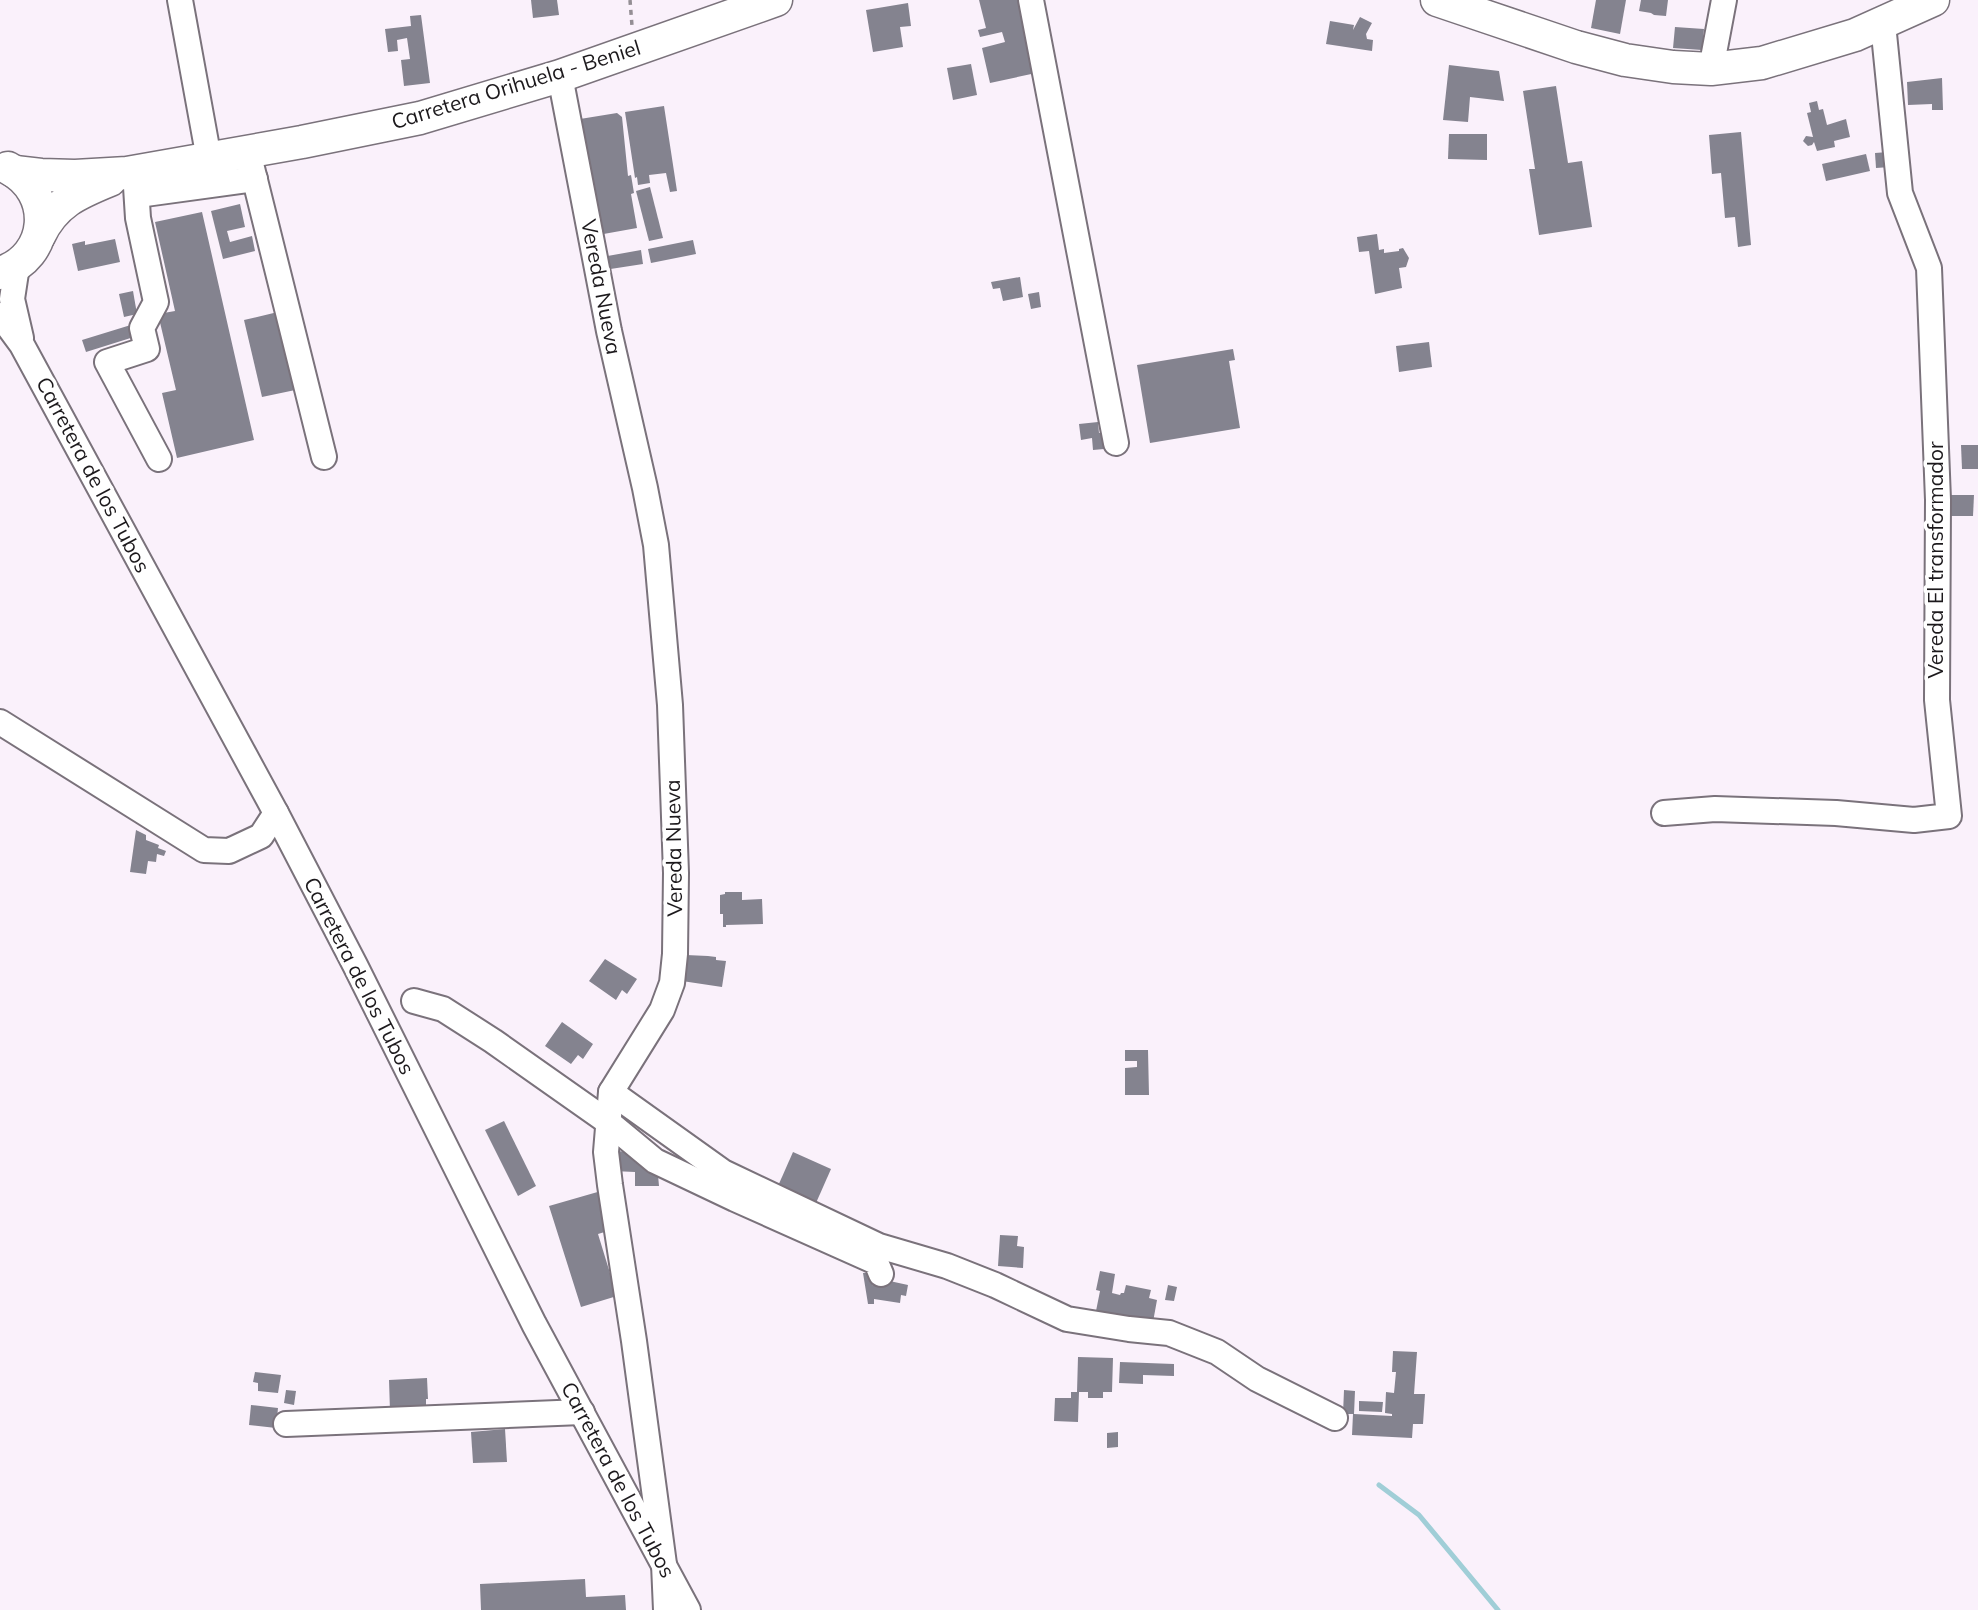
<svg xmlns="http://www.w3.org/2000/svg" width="1978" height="1610" viewBox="0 0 1978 1610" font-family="Mulish,sans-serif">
	<rect width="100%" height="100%" fill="#faf1fb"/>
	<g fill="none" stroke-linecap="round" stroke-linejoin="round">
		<polyline stroke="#a0ced7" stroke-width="5" points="1379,1485 1419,1515 1498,1610"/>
	</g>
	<g fill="#84838f">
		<polygon points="531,0 557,0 559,15 533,18"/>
		<polygon points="979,0 1020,0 1036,73 990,83 982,48 1005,42 1002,32 980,37 978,30 986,28"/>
		<polygon points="1596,0 1626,0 1620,34 1591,28"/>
		<polygon points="1641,0 1668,0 1666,16 1654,15 1651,13 1639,11"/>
		<polygon points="908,3 911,26 900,27 903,47 873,52 866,10"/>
		<polygon points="421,15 430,83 404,86 401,60 410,59 407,38 397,40 398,51 388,52 385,29 411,26 410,16"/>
		<polygon points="1360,17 1372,23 1366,34 1367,39 1373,40 1372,51 1326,44 1330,21 1354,25 1353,30"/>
		<polygon points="1675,27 1704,29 1702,50 1673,48"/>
		<polygon points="971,64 977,95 953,100 947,68"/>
		<polygon points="1449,65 1499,71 1504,101 1470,97 1468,122 1443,120"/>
		<polygon points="1942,78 1943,110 1932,110 1932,104 1908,105 1907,82"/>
		<polygon points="1556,86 1568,163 1582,161 1592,227 1539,235 1529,169 1535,169 1523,91"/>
		<polygon points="1817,101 1819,110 1823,109 1827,125 1846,119 1850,137 1834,141 1835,147 1817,151 1814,142 1812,145 1808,146 1803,141 1806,136 1813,137 1807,113 1811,112 1809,103"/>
		<polygon points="664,106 677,191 670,192 666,173 649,175 650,183 638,185 637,177 635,178 625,112"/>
		<polygon points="617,113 622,117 628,176 631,175 634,193 631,194 637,228 598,235 580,119"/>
		<polygon points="1741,132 1751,245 1738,247 1735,217 1725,218 1721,173 1712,174 1709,135"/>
		<polygon points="1449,134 1487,134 1487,160 1448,159"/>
		<polygon points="1888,152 1890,167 1876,168 1875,153"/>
		<polygon points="1866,154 1870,171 1826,181 1822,164"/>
		<polygon points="650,187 663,238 649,241 636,191"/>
		<polygon points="240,204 245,227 227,231 230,242 252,236 255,251 223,259 211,211"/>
		<polygon points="202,212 254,440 177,458 162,393 176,390 158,314 175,311 155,222"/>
		<polygon points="1377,234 1379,250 1384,249 1384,253 1399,251 1399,249 1403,248 1409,258 1406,267 1399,268 1402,288 1375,294 1369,251 1359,252 1357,237"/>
		<polygon points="115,239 120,262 78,271 72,244 85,241 85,245"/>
		<polygon points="693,240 696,254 651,263 648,249"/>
		<polygon points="641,250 643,264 604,270 602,257"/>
		<polygon points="1020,277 1023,297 1003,301 1000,288 993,289 991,282"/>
		<polygon points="133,291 137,314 124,317 119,294"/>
		<polygon points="1039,292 1041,307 1031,309 1028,294"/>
		<polygon points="282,311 300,389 262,397 244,320"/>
		<polygon points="134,324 137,336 86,352 82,340"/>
		<polygon points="1429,342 1432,367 1399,372 1396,346"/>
		<polygon points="1233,349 1235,360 1229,361 1240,428 1150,443 1137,365"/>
		<polygon points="1098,422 1099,433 1103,433 1104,449 1093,450 1092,438 1081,440 1079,424"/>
		<polygon points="1961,445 1978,445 1978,469 1962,469"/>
		<polygon points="1950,495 1974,495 1973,516 1950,516"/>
		<polygon points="136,830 146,835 146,840 159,845 158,848 166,851 164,856 157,854 156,862 148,861 146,874 130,872"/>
		<polygon points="725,892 742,892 742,900 762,899 763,924 726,925 726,927 723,927 723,914 720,914 720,895 725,894"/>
		<polygon points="686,955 708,956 716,957 716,960 726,961 722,987 682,981"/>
		<polygon points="605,959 637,979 627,994 622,990 616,1000 589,981"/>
		<polygon points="562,1022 593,1044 583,1059 578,1055 571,1064 545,1046"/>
		<polygon points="1125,1050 1148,1050 1149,1095 1125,1095 1125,1068 1137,1067 1137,1061 1125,1061"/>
		<polygon points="504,1121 536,1186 518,1196 485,1130"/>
		<polygon points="613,1151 635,1152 635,1162 654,1169 654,1175 658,1175 659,1186 635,1186 635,1172 613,1171"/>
		<polygon points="793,1152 831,1169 816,1203 778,1186"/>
		<polygon points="601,1191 608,1231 598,1234 617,1296 581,1307 549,1206"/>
		<polygon points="1000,1235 1018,1236 1017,1246 1024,1247 1023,1268 998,1266"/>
		<polygon points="1100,1271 1115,1274 1112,1293 1120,1295 1121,1293 1124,1293 1126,1285 1151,1290 1149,1298 1157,1300 1153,1322 1096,1311 1100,1291 1096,1290"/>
		<polygon points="872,1272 872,1285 884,1287 885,1280 908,1285 906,1296 901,1295 900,1303 874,1299 874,1304 868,1304 863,1273"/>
		<polygon points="1168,1285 1177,1287 1174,1301 1165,1300"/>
		<polygon points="1393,1351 1417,1352 1414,1394 1425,1394 1423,1424 1413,1424 1412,1438 1352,1435 1353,1414 1343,1414 1344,1390 1355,1391 1354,1414 1392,1416 1392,1414 1385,1413 1386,1392 1394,1393 1396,1372 1392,1372"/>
		<polygon points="1078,1357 1113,1358 1112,1392 1103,1392 1103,1398 1088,1398 1088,1392 1079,1392 1078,1422 1054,1421 1055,1398 1071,1398 1071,1392 1077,1392"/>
		<polygon points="1120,1362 1174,1364 1174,1376 1143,1375 1143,1384 1119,1383"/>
		<polygon points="255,1372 281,1375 278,1393 258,1391 258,1383 253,1382"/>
		<polygon points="427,1378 428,1399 426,1399 426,1410 390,1411 389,1380"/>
		<polygon points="286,1390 296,1391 294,1405 284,1403"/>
		<polygon points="1359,1401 1383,1402 1382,1412 1359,1411"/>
		<polygon points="251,1405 278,1408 276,1428 249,1425"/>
		<polygon points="505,1429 507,1462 473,1463 471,1432"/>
		<polygon points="1118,1432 1118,1447 1107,1448 1107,1433"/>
		<polygon points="585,1579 586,1597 625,1595 626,1610 481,1610 480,1584"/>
	</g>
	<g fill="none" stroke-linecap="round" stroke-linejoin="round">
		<defs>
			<g id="minor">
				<polyline points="180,0 209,159"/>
				<polyline points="1031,0 1116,443"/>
				<polyline points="1711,69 1724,0"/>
				<polyline points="560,76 609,331 645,488 656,545 670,705 676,873 675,954 672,983 662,1010 611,1092 606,1152 610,1185 634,1341 664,1564 666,1610"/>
				<polyline points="248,152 324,457"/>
				<polyline points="135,171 138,218 156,302 142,328 147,349 107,362 159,459"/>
				<polyline points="138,195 255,179"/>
				<polyline points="17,266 12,299 21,338"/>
				<polyline points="0,315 22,345 276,813 355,965 534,1324 688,1610"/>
				<polyline points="0,722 204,850 229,851 261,836 276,813"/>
				<polyline points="1664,813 1715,809 1836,813 1914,820 1949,816 1937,700 1938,500 1929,268 1900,193 1883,24"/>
				<polyline points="414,1001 443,1009 493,1041 608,1122 655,1161 735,1199 876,1262 881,1274"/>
				<polyline points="611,1092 723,1172 879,1246 947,1266 995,1285 1067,1319 1129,1329 1169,1333 1217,1352 1257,1379 1335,1418"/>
				<polyline points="286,1424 582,1412"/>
			</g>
			<g id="major">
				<polyline points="1437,0 1576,47 1625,60 1673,67 1711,69 1762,63 1855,35 1933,0"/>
				<polyline points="15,172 41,175 75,176 127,173 302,142 420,118 560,76 776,0"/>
				<path d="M39 236C54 203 78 193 110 180"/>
				<path d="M0 273C51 257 55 192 8 168"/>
			</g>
		</defs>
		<use href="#minor" stroke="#7a727b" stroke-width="28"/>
		<use href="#major" stroke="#7a727b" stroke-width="35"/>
		<polyline stroke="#948e94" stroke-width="3.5" stroke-dasharray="5 5" stroke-linecap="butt" points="630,0 632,26"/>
		<use href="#minor" stroke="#fff" stroke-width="24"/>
		<use href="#major" stroke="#fff" stroke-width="32"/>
	</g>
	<g text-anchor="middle" stroke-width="7" stroke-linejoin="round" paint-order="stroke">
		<g font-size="21" fill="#1c191c" stroke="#fff">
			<text transform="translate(516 85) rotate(-17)" y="7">Carretera Orihuela - Beniel</text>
			<text transform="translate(601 287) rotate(79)" y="7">Vereda Nueva</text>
			<text transform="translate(93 475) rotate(62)" y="7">Carretera de los Tubos</text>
			<text transform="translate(1936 560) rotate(-90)" y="7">Vereda El transformador</text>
			<text transform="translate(674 848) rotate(-91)" y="7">Vereda Nueva</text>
			<text transform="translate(359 976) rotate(63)" y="7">Carretera de los Tubos</text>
			<text transform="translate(618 1480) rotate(62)" y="7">Carretera de los Tubos</text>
		</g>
	</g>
</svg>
